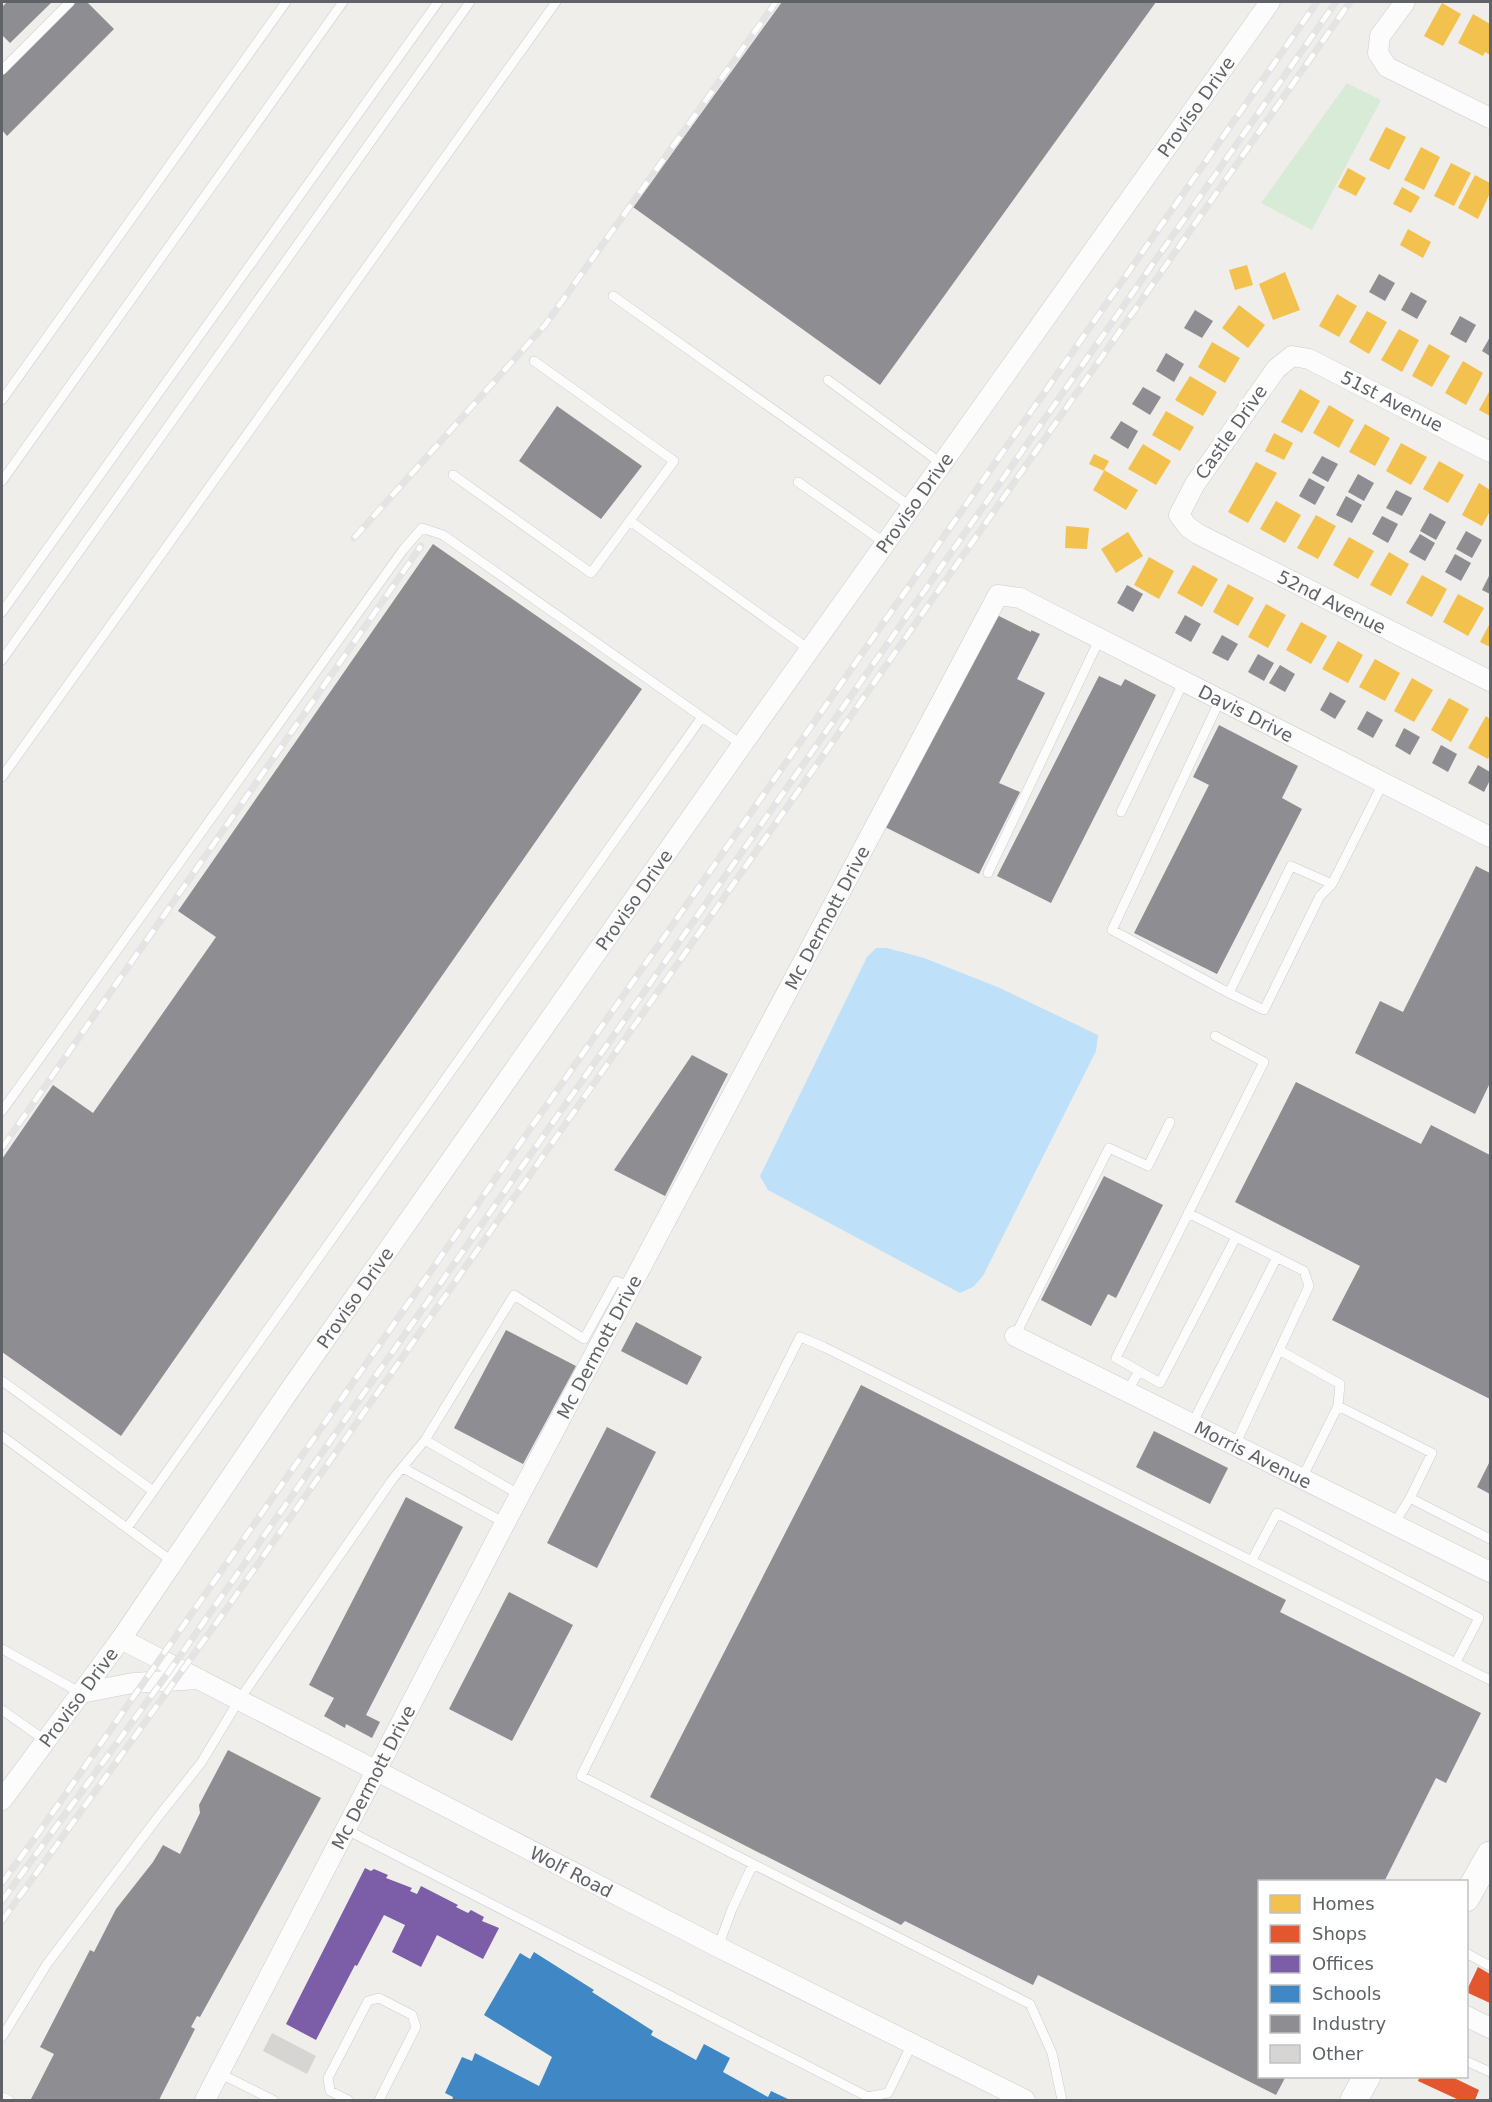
<svg xmlns="http://www.w3.org/2000/svg" width="1492" height="2102" font-family="'DejaVu Sans',sans-serif">
  <style>
    .green { fill: #d8ebd6 }
    .water { fill: #bfe0f9 }
    .homes { fill: #f2c14e }
    .shops { fill: #e4572e }
    .offices { fill: #7b5ea7 }
    .schools { fill: #3f88c5 }
    .industry { fill: #8d8d92 }
    .building { fill: #d6d5d3 }
    .lines { fill: none; stroke-linecap: round; stroke-linejoin: round }
    .lane-casing { stroke: #cbcccc; stroke-width: 10 }
    .street-casing { stroke: #cbcccc; stroke-width: 21 }
    .secondary-casing { stroke: #cacacb; stroke-width: 28 }
    .lane { stroke: #fdfcfc; stroke-width: 9 }
    .street { stroke: #fdfcfc; stroke-width: 20 }
    .secondary { stroke: #fdfcfc; stroke-width: 27 }
    .rail-casing { stroke: #e4e4e4; stroke-width: 7 }
    .rail { stroke: #fff; stroke-width: 4.5; stroke-dasharray: 14; stroke-linecap: butt }
    .labels { text-anchor: middle; dominant-baseline: central; stroke-width: 6; stroke-linejoin: round; paint-order: stroke }
    .street-label { font-size: 18px; fill: #5f6368; stroke: #fff }
  </style>
  <rect width="100%" height="100%" fill="#efeeea"/>
  <path class="green" d="M1347 83 1381 100 1312 230 1261 203Z"/>
  <path class="water" d="M876 948H887L924 958 1000 988 1098 1035 1096 1051 983 1276 973 1287 960 1293 768 1190 760 1176 867 957Z"/>
  <path class="homes" d="M1442 3 1461 14 1443 46 1424 36Z
    M1473 14 1490 24V55L1485 52 1483 56 1458 43Z
    M1386 127 1406 137 1389 170 1369 160Z
    M1421 147 1440 157 1424 190 1404 180Z
    M1451 163 1471 173 1454 206 1434 196Z
    M1348 168 1366 178 1356 196 1338 187Z
    M1475 175 1490 183V193L1478 219 1458 208Z
    M1402 187 1420 197 1411 213 1393 204Z
    M1408 229 1431 242 1423 258 1400 245Z
    M1247 265 1253 285 1235 290 1229 270Z
    M1285 272 1300 310 1273 320 1259 284Z
    M1337 294 1357 306 1339 337 1319 326Z
    M1239 305 1265 325 1248 348 1222 328Z
    M1367 311 1387 322 1369 354 1349 342Z
    M1399 329 1419 340 1402 372 1381 360Z
    M1212 342 1240 358 1225 383 1198 367Z
    M1429 344 1450 356 1432 387 1412 376Z
    M1463 361 1483 373 1466 405 1445 393Z
    M1190 376 1217 392 1203 416 1175 400Z
    M1300 389 1320 401 1302 433 1281 422Z
    M1490 390V416L1479 410Z
    M1329 405 1354 420 1339 448 1313 433Z
    M1166 411 1194 427 1180 451 1152 435Z
    M1365 424 1390 438 1375 466 1349 452Z
    M1274 433 1293 443 1284 460 1265 451Z
    M1401 443 1427 457 1411 485 1386 471Z
    M1143 444 1171 461 1156 485 1128 469Z
    M1094 454 1109 461 1104 470 1138 490 1126 510 1093 490 1104 471 1089 464Z
    M1439 461 1464 475 1448 503 1423 489Z
    M1256 462 1277 473 1248 523 1228 512Z
    M1479 483 1490 490V511L1482 526 1462 515Z
    M1276 501 1301 515 1285 543 1260 529Z
    M1316 515 1336 526 1318 559 1297 548Z
    M1066 526 1089 528 1087 549 1065 548Z
    M1128 532 1143 556 1116 573 1101 549Z
    M1349 537 1374 551 1358 579 1333 565Z
    M1389 552 1409 564 1391 596 1370 585Z
    M1149 557 1174 571 1159 599 1134 585Z
    M1193 565 1218 579 1202 607 1177 593Z
    M1422 575 1447 589 1432 617 1406 603Z
    M1228 584 1254 598 1238 626 1213 612Z
    M1458 594 1484 608 1468 636 1443 622Z
    M1266 604 1286 615 1268 648 1248 637Z
    M1301 622 1327 636 1311 664 1286 650Z
    M1490 623V647L1480 642Z
    M1338 641 1363 655 1348 683 1322 669Z
    M1375 659 1400 673 1385 701 1359 687Z
    M1412 678 1433 690 1414 722 1394 711Z
    M1449 698 1469 709 1451 742 1431 730Z
    M1486 716 1490 719V755L1488 759 1468 748Z"/>
  <path class="shops" d="M1478 1967 1490 1974V2003L1466 1992Z
    M1420 2076H1450L1479 2090 1475 2100H1459L1418 2081Z"/>
  <path class="offices" d="M365 1868 371 1871 374 1869 388 1875 386 1878 412 1888 410 1891 417 1894 421 1886 458 1905 456 1907 468 1913 471 1910 484 1917 482 1921 499 1928 483 1959 437 1935 421 1967 392 1952 405 1925 384 1915 357 1966 355 1965 316 2040 286 2024Z"/>
  <path class="schools" d="M534 1952 594 1990 592 1992 653 2031 651 2035 696 2060 704 2044 730 2058 723 2072 768 2097 771 2091 790 2100H452L453 2097 445 2093 462 2057 472 2061 475 2053 539 2086 552 2057 484 2015 520 1953 530 1959Z"/>
  <path class="industry" d="M7 2H52L10 43 2 35V7Z
    M70 2H87L114 29 7 136 2 130V71Z
    M782 2H1156L880 385 633 207Z
    M1379 274 1395 283 1385 301 1369 292Z
    M1411 292 1427 301 1417 319 1401 310Z
    M1195 310 1213 321 1202 338 1184 328Z
    M1460 316 1476 325 1466 343 1450 334Z
    M1490 337V356L1482 351Z
    M1166 353 1184 364 1174 382 1156 371Z
    M1143 387 1161 397 1150 415 1132 404Z
    M557 406 642 466 601 519 519 461Z
    M1121 421 1138 431 1128 449 1110 438Z
    M1322 456 1338 464 1328 482 1312 473Z
    M1358 474 1374 483 1364 501 1348 492Z
    M1309 478 1325 487 1315 505 1299 496Z
    M1396 490 1412 498 1402 516 1386 508Z
    M1346 496 1362 505 1352 523 1336 515Z
    M1430 513 1446 522 1436 540 1420 531Z
    M1382 516 1398 524 1388 543 1372 534Z
    M1466 531 1482 540 1472 558 1456 549Z
    M1420 534 1435 543 1425 561 1409 552Z
    M433 544 642 689 121 1436 2 1352V1159L53 1085 93 1113 216 937 178 911Z
    M1455 554 1471 563 1461 581 1445 572Z
    M1490 574V594L1482 590Z
    M1127 585 1143 594 1133 612 1117 603Z
    M993 613 1031 632V630L1040 634 1017 679 1045 693 999 783 1020 792 979 874 885 827Z
    M1185 615 1201 624 1191 642 1175 633Z
    M1222 635 1238 644 1228 661 1212 653Z
    M1258 654 1274 663 1264 681 1248 672Z
    M1280 665 1295 674 1285 692 1269 683Z
    M1099 676 1121 686 1125 679 1156 695 1051 903 997 876Z
    M1330 692 1346 701 1335 719 1320 710Z
    M1367 711 1383 720 1373 738 1357 729Z
    M1219 725 1298 766 1282 798 1302 809 1217 974 1134 933 1209 785 1193 777Z
    M1404 728 1420 737 1410 755 1395 746Z
    M1441 745 1457 754 1448 772 1432 763Z
    M1478 765 1490 772V780L1484 792 1468 783Z
    M1476 866 1490 873V1083L1475 1114 1355 1053 1380 1001 1403 1012Z
    M692 1055 728 1074 665 1196 614 1170Z
    M1296 1082 1421 1144 1431 1125 1490 1155V1399L1332 1320 1360 1266 1235 1202Z
    M1104 1176 1163 1205 1116 1298 1108 1294 1091 1326 1041 1300Z
    M636 1322 702 1357 687 1385 621 1351Z
    M506 1330 576 1366 523 1464 454 1428Z
    M861 1385 1286 1600 1280 1612 1481 1713 1446 1783 1436 1778 1384 1882H1260V2076H1286L1276 2095 1038 1975 1033 1985 905 1921 901 1925 650 1797Z
    M607 1427 656 1452 597 1568 547 1543Z
    M1154 1431 1228 1468 1210 1504 1136 1467Z
    M1490 1461V1494L1477 1487Z
    M406 1497 463 1527 366 1715 380 1722 372 1738 346 1724 345 1728 324 1716 334 1698 309 1685Z
    M509 1592 573 1625 512 1741 449 1709Z
    M228 1750 321 1798 200 2017 197 2016 191 2027 195 2029 159 2100 31 2099 54 2054 40 2047 90 1950 94 1952 116 1909 153 1862 163 1845 180 1854 200 1813 199 1805Z"/>
  <path class="building" d="M272 2033 316 2056 307 2074 263 2051Z"/>
  <g class="lines">
    <defs>
      <path id="lane" d="M2 70 70 2
        M613 296 911 507
        M828 380 942 464
        M2 400 286 2
        M453 475 591 573 674 461 534 361
        M2 481 343 2
        M798 482 885 543
        M630 521 810 650
        M2 612 438 2
        M2 660 470 2
        M1220 700 1112 930 1229 993
        M2 777 556 2
        M1121 812 1184 681
        M988 873 1100 638
        M1332 884 1291 866 1229 993 1264 1010 1320 896 1332 884 1383 783
        M2 1111 403 550 422 528 443 535 742 745
        M1188 1213 1236 1237
        M1015 1336 1109 1148 1148 1166 1170 1122
        M1279 1350 1340 1384 1338 1406
        M1139 1371 1160 1383 1236 1237 1304 1271 1309 1286 1235 1445
        M2 1381 153 1491
        M1127 1392 1139 1371 1116 1358 1264 1062 1215 1036
        M1192 1424 1277 1257
        M2 1436 173 1562
        M425 1440 520 1495
        M403 1468 505 1523
        M1302 1478 1338 1406 1432 1453 1410 1498
        M1394 1524 1410 1498 1490 1539
        M127 1528 702 717
        M1252 1560 1277 1513 1479 1618 1456 1662
        M2 1649 81 1693
        M2 1710 46 1741
        M347 1830 868 2097 888 2093 912 2044
        M753 1864 581 1776 800 1337 824 1347 1490 1680
        M718 1947 732 1909 753 1864 1030 2004 1052 2053 1062 2100
        M1466 1953 1490 1966
        M2 2037 47 1964 158 1817 201 1763 239 1700 392 1480 425 1440 514 1295 584 1339 616 1281 631 1287
        M1466 2061 1490 2072
        M219 2073 273 2100
        M2 2097 9 2100
        M348 2100 330 2091 328 2078 368 2001 379 1998 412 2015 416 2027 379 2100"/>
      <g id="street">
        <path d="M1405 2 1380 36 1378 53 1387 67 1490 118"/>
        <path id="s1" d="M1490 452 1309 359 1292 356 1276 369 1195 484 1179 515 1188 527 1198 534 1490 681"/>
        <path id="s2" d="M1015 1336 1490 1572"/>
        <path id="s3" d="M121 1639 718 1947 1025 2100"/>
        <path d="M81 1693 133 1683 199 1679"/>
        <path id="s4" d="M2 1800 121 1639 289 1391 742 745 1270 2"/>
        <path d="M1466 2016 1490 2028"/>
        <path id="s5" d="M205 2100 505 1523 998 595 1020 598 1490 837"/>
      </g>
      <path id="secondary" d="M1466 1898 1490 1855
        M1354 2100 1367 2076"/>
    </defs>
    <use href="#lane" class="lane-casing"/>
    <use href="#street" class="street-casing"/>
    <use href="#secondary" class="secondary-casing"/>
    <use href="#lane" class="lane"/>
    <use href="#street" class="street"/>
    <use href="#secondary" class="secondary"/>
    <defs>
      <path id="rail" d="M354 538 545 325 776 2
        M2 1148 421 546
        M2 1883 37 1835 1317 2
        M2 1901 173 1666 1336 2
        M2 1921 225 1611 1350 2"/>
    </defs>
    <use href="#rail" class="rail-casing"/>
    <use href="#rail" class="rail"/>
  </g>
  <g class="labels">
    <g class="street-label">
      <text stroke="none"><textPath href="#s4" startOffset="2072">Proviso Drive</textPath></text>
      <text transform="translate(1392 401) rotate(27)">51st Avenue</text>
      <text transform="translate(1231 432) rotate(-55)">Castle Drive</text>
      <text stroke="none"><textPath href="#s4" startOffset="1586">Proviso Drive</textPath></text>
      <text stroke="none"><textPath href="#s1" startOffset="594">52nd Avenue</textPath></text>
      <text stroke="none"><textPath href="#s5" startOffset="1977">Davis Drive</textPath></text>
      <text stroke="none"><textPath href="#s4" startOffset="1100">Proviso Drive</textPath></text>
      <text stroke="none"><textPath href="#s5" startOffset="1336">Mc Dermott Drive</textPath></text>
      <text stroke="none"><textPath href="#s4" startOffset="614">Proviso Drive</textPath></text>
      <text stroke="none"><textPath href="#s5" startOffset="850">Mc Dermott Drive</textPath></text>
      <text stroke="none"><textPath href="#s2" startOffset="266">Morris Avenue</textPath></text>
      <text stroke="none"><textPath href="#s4" startOffset="128">Proviso Drive</textPath></text>
      <text stroke="none"><textPath href="#s5" startOffset="364">Mc Dermott Drive</textPath></text>
      <text stroke="none"><textPath href="#s3" startOffset="507">Wolf Road</textPath></text>
    </g>
  </g>
  <rect width="1492" height="2102" fill="none" stroke="#5f6368" stroke-width="6"/>
  <rect x="1258" y="1880" width="210" height="198" fill="#ffffff" stroke="#bfc1c3" stroke-width="1.5"/>
  <rect x="1270" y="1895" width="30" height="18" fill="#f2c14e" stroke="#bfc1c3" stroke-width="1.5"/>
  <text x="1312" y="1910" font-size="18" fill="#5f6368">Homes</text>
  <rect x="1270" y="1925" width="30" height="18" fill="#e4572e" stroke="#bfc1c3" stroke-width="1.5"/>
  <text x="1312" y="1940" font-size="18" fill="#5f6368">Shops</text>
  <rect x="1270" y="1955" width="30" height="18" fill="#7b5ea7" stroke="#bfc1c3" stroke-width="1.5"/>
  <text x="1312" y="1970" font-size="18" fill="#5f6368">Offices</text>
  <rect x="1270" y="1985" width="30" height="18" fill="#3f88c5" stroke="#bfc1c3" stroke-width="1.5"/>
  <text x="1312" y="2000" font-size="18" fill="#5f6368">Schools</text>
  <rect x="1270" y="2015" width="30" height="18" fill="#8d8d92" stroke="#bfc1c3" stroke-width="1.5"/>
  <text x="1312" y="2030" font-size="18" fill="#5f6368">Industry</text>
  <rect x="1270" y="2045" width="30" height="18" fill="#d6d5d3" stroke="#bfc1c3" stroke-width="1.5"/>
  <text x="1312" y="2060" font-size="18" fill="#5f6368">Other</text>
</svg>
